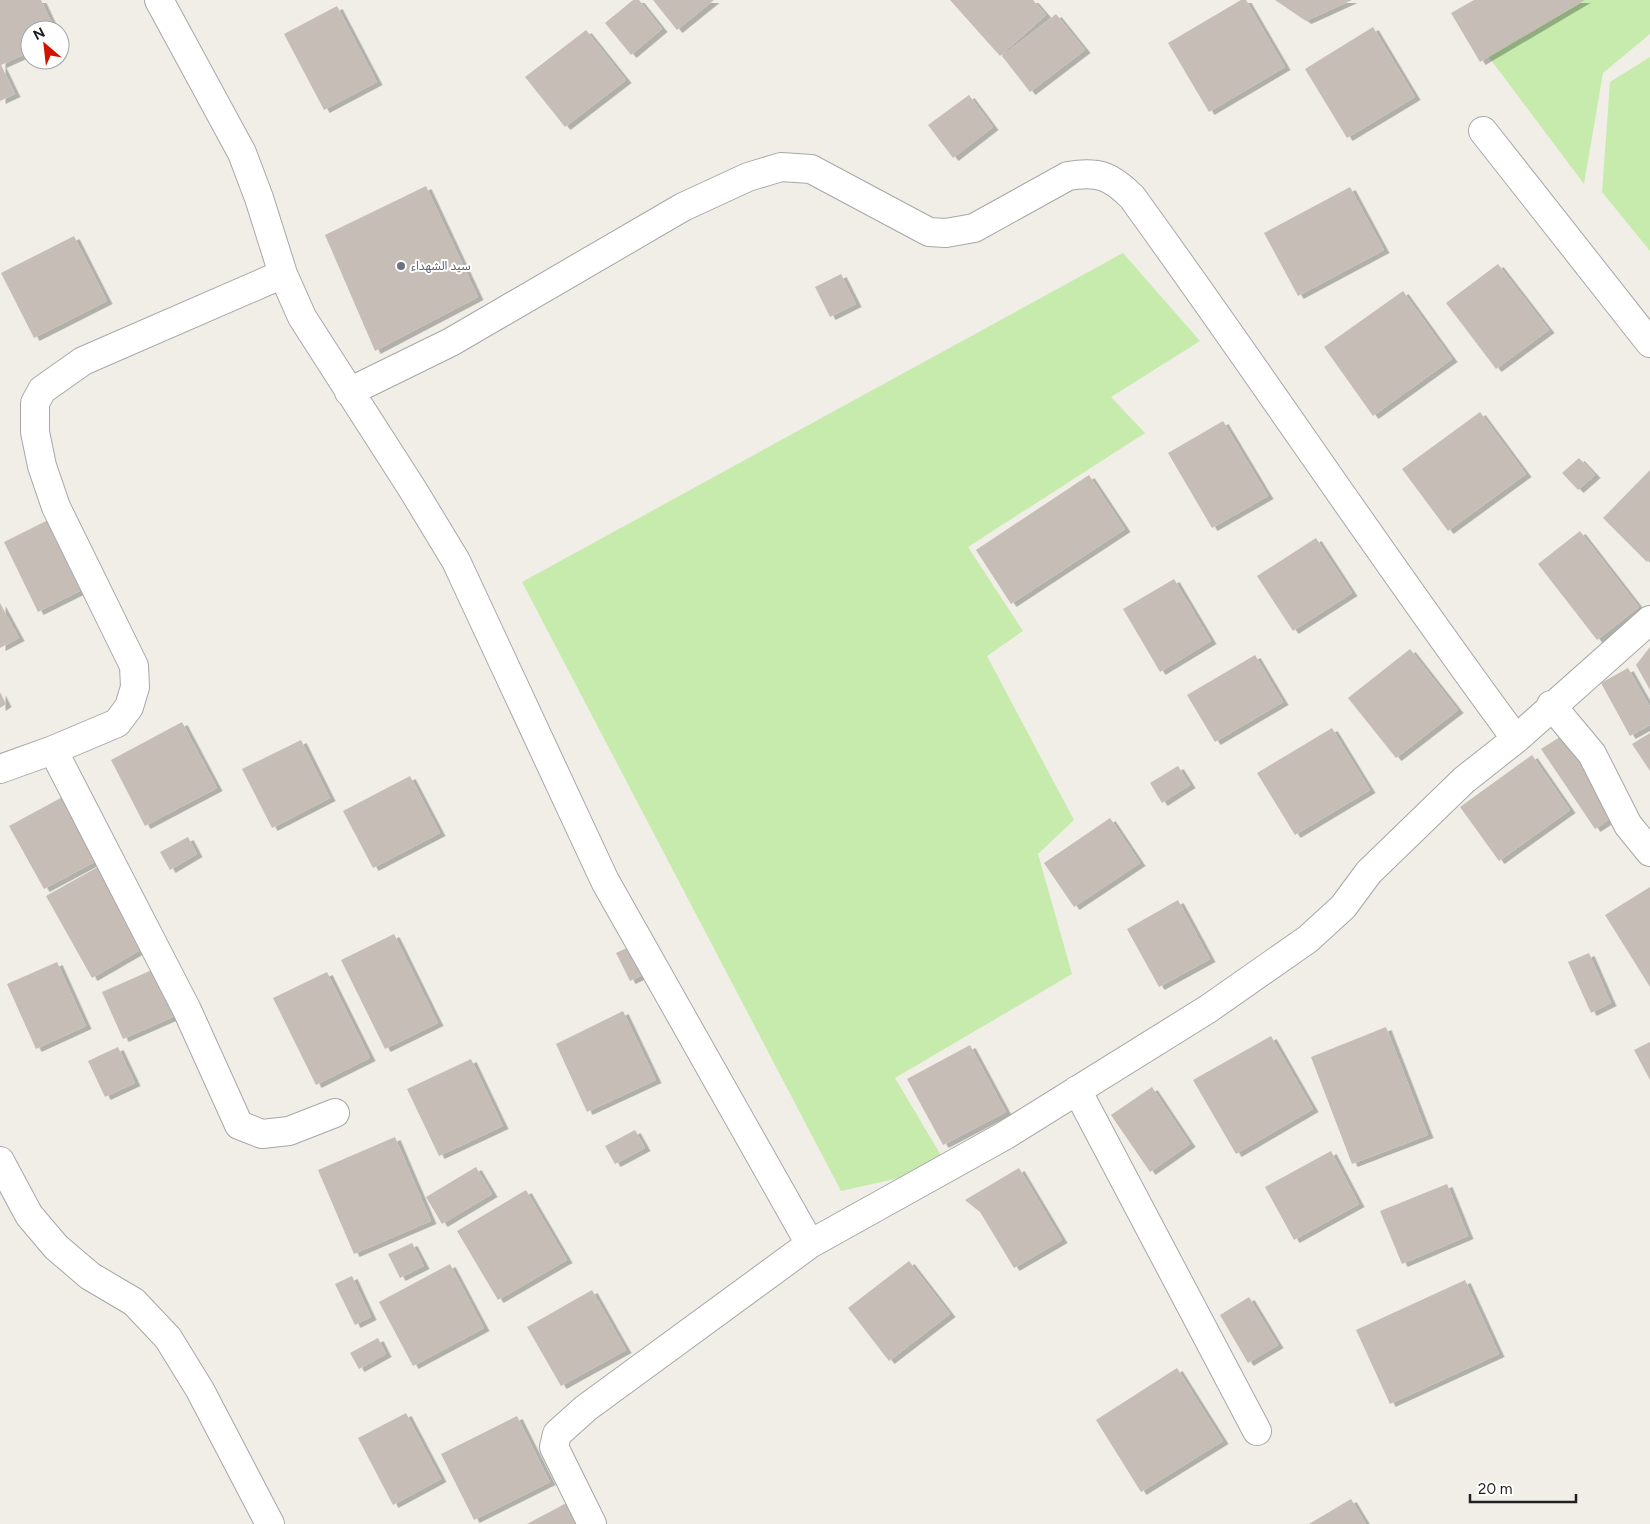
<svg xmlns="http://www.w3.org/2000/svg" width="1650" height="1524" font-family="Figtree,'Noto Sans Arabic',sans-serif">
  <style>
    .grass { fill: #c6ebad }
    .building { fill: #c6beb6; filter: url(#shadow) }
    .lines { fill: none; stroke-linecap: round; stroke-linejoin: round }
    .street-casing { stroke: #a7a7a7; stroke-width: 30 }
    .street { stroke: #fff; stroke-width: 28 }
    .worship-dot { fill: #6b7280; stroke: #fff; stroke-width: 2 }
    .labels { text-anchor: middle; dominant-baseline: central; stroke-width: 4; stroke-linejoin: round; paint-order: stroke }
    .worship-label { font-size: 12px; fill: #5b616d; stroke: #fff; text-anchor: start }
  </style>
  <defs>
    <filter id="shadow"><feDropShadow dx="5.5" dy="3" stdDeviation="0" flood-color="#0004"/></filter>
  </defs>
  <rect width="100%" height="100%" fill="#f1eee7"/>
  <path class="grass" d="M1585 0H1650V34L1603 73 1584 184 1488 56Z
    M1650 57V251L1602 192 1610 82Z
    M1123 253 1200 341 1111 397 1145 433 968 547 1023 631 987 656 1074 820 1038 854 1072 974 895 1078 948 1167 841 1191 522 582Z"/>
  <path class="building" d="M0 0H41L55 30H30V52L1 65 15 94 0 101Z
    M633 0H639L662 29 631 55 605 23Z
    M653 0H714L677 30Z
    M950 0H1033L1046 15 1000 56Z
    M1241 0H1246L1285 67 1209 112 1168 43Z
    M1275 0H1352L1306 21Z
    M1474 0H1585L1480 62 1451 13Z
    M337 6 377 82 324 110 284 34Z
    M1056 14 1085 50 1030 92 1002 56Z
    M1373 27 1415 97 1347 138 1305 69Z
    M586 30 626 80 565 127 525 77Z
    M969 95 993 127 953 158 928 125Z
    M426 186 478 297 375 351 325 235Z
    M1350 187 1384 250 1298 296 1264 233Z
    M74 236 107 301 34 338 1 273Z
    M1498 264 1549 330 1496 369 1446 303Z
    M841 274 856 304 830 317 815 287Z
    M1403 291 1452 359 1373 416 1324 347Z
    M1480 412 1526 474 1448 531 1402 469Z
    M1223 421 1268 496 1212 528 1168 453Z
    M1579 458 1595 475 1578 490 1562 473Z
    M1650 470V558L1647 562 1603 518Z
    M1089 475 1125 529 1011 604 976 550Z
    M66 511 100 581 38 612 4 542Z
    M1580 531 1639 607 1597 640 1538 564Z
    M1316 538 1352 593 1293 631 1257 576Z
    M1174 579 1211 641 1160 672 1123 609Z
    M0 603 19 638 0 648Z
    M1650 647V690L1636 665Z
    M1410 649 1458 710 1396 758 1348 698Z
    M1255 655 1283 702 1215 742 1187 695Z
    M1628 668 1650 707V725L1630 736 1601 683Z
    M0 692 6 704 0 708Z
    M182 722 217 788 145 826 111 760Z
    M1332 728 1370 790 1295 835 1257 773Z
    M1650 733V771L1632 744Z
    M1563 735 1616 815 1595 829 1541 749Z
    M301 740 330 798 272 828 242 769Z
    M1532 755 1570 810 1499 861 1460 807Z
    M1178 766 1190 785 1162 803 1150 783Z
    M410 776 440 833 373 868 343 811Z
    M68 794 102 858 44 889 9 826Z
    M1110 818 1140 863 1074 907 1044 863Z
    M188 837 197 854 170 870 160 852Z
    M103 864 149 945 92 978 46 896Z
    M1650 887V987L1605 915Z
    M1178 900 1210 959 1159 987 1127 929Z
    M394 934 438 1023 385 1049 341 960Z
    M635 944 649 972 630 981 616 953Z
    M1589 953 1611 1003 1591 1013 1568 962Z
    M57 962 86 1026 36 1049 7 984Z
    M161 966 182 1013 123 1039 102 992Z
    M327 972 370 1058 316 1085 273 998Z
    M623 1011 656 1080 587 1112 556 1044Z
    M1386 1027 1428 1135 1352 1164 1311 1057Z
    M1271 1036 1313 1109 1236 1154 1193 1080Z
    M1650 1042V1080L1634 1050Z
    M970 1045 1006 1112 943 1145 907 1079Z
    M118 1047 135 1083 105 1097 88 1061Z
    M471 1059 503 1126 439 1156 407 1089Z
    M1152 1087 1190 1144 1150 1172 1111 1115Z
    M635 1130 645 1148 615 1164 605 1146Z
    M395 1137 431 1221 354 1254 318 1170Z
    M1331 1151 1359 1204 1294 1240 1265 1187Z
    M476 1167 492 1194 442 1224 426 1197Z
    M1019 1168 1062 1240 1014 1268 980 1212 965 1200Z
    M1447 1184 1468 1236 1402 1264 1380 1211Z
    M526 1190 567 1260 498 1300 457 1231Z
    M412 1243 424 1266 400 1278 388 1254Z
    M909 1261 950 1314 889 1361 848 1308Z
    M450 1264 484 1328 413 1366 379 1302Z
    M352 1276 371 1317 355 1325 335 1284Z
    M1465 1280 1499 1354 1390 1404 1356 1330Z
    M592 1290 626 1350 561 1386 527 1327Z
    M1249 1297 1278 1345 1248 1363 1220 1315Z
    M378 1338 386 1354 359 1369 350 1353Z
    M1177 1368 1223 1441 1141 1492 1096 1420Z
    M406 1413 441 1479 393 1505 358 1438Z
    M517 1416 550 1482 474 1520 441 1454Z
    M1351 1499 1366 1524H1309Z
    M572 1500 585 1524H527Z"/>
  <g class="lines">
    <defs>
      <path id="street" d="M159 0 242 153 259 198 283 274
        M1483 131 1650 343
        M349 392 451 342 683 207 748 177 781 167 811 169 929 232 946 233 974 228 1068 176C1099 171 1111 176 1132 197 1262 376 1384 561 1516 739
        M1551 705 1592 754 1628 825 1650 852
        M53 750 187 1010 239 1125 262 1134 289 1131 335 1113
        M0 769 53 750 117 723 129 707 135 687 134 666 56 507 42 466 35 432V403L42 390 83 361 283 274 302 317 413 490 456 561 605 881 810 1244 1004 1136 1208 1009 1308 939 1343 907 1369 872 1464 780 1516 739 1650 620
        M1077 1090 1257 1431
        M0 1161 29 1215 56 1247 90 1276 134 1302 168 1338 200 1390 270 1524
        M592 1524 554 1447 557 1434 586 1408 810 1244"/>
    </defs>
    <use href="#street" class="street-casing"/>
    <use href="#street" class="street"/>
  </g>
  <circle class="worship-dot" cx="401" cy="266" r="5"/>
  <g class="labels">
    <g class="worship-label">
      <text x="411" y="266">سيد الشهداء</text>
    </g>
  </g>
  <g transform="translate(45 45) rotate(332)"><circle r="24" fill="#ffffff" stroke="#a6a6a6"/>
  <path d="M0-4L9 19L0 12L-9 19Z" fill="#d11300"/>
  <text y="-8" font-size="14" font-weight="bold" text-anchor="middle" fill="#202020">N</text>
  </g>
  <path d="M1470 1494v8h106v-8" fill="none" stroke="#202020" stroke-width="2.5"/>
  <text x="1478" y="1494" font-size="15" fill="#202020" stroke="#ffffff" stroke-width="4" paint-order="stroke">20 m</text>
</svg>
